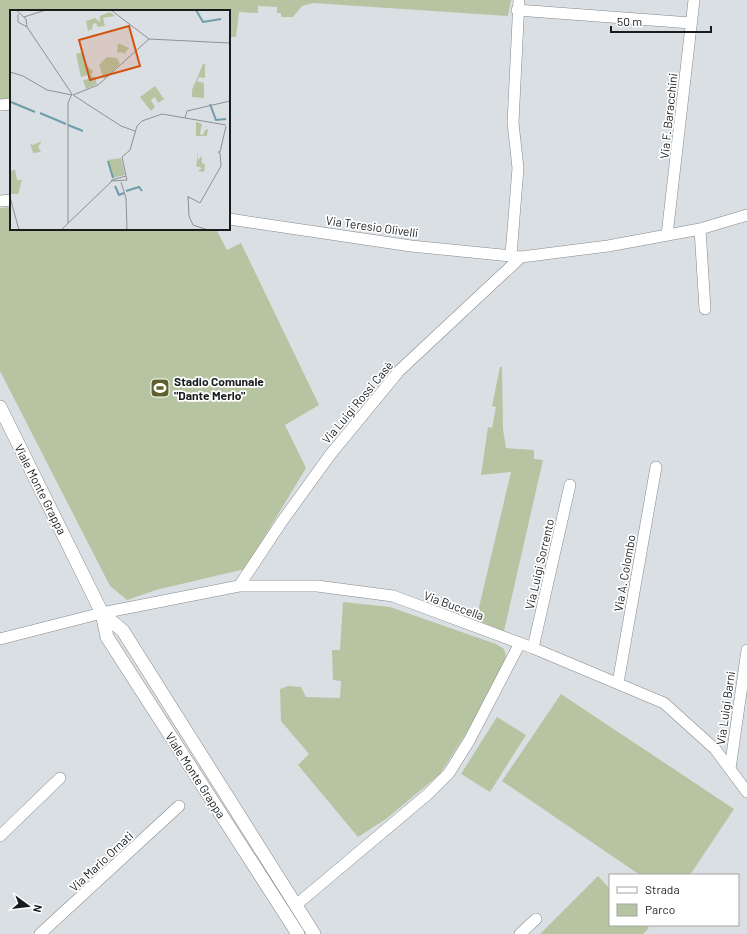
<svg xmlns="http://www.w3.org/2000/svg" width="747" height="934" font-family="Barlow,sans-serif">
  <style>
    .green { fill: #b7c4a1 }
    .lines { fill: none; stroke-linecap: round; stroke-linejoin: round }
    .minor-casing { stroke: #84898d; stroke-width: 12 }
    .tertiary-casing { stroke: #84898d; stroke-width: 14 }
    .minor { stroke: #fff; stroke-width: 11 }
    .tertiary { stroke: #fff; stroke-width: 13 }
    .labels { text-anchor: middle; dominant-baseline: central; stroke-width: 3.5; stroke-linejoin: round; paint-order: stroke }
    .street-label { font-size: 12px; fill: #191b1d; stroke: #fff }
    .poi-label { font-size: 12px; font-weight: bold; fill: #191b1d; stroke: #fff; text-anchor: start }
    .inset-river { fill: none; stroke: #6c9da9; stroke-width: 2 }
    .inset-road { fill: none; stroke: #8d9194; stroke-width: 1 }
    .view { fill: #d3530e; fill-opacity: 0.15; stroke: #d3530e; stroke-width: 2 }
    .inset-edge { fill: none; stroke: #191b1d; stroke-width: 2 }
  </style>
  <rect width="100%" height="100%" fill="#dadfe4"/>
  <path class="green" d="M0 0H511L508 16 313 3 302 6 293 17H281V13H277V7L258 6V13L239 12 236 37H229V11H11V99H0Z
    M11 207V229H216L227 250 241 243 319 405 285 425 306 468 245 569 156 590 127 600 110 586 0 371V208Z
    M500 367H502L503 429 506 448 534 450V459L543 460 504 631 476 620 511 472 481 475 488 427 492 428 496 407 492 406Z
    M343 602 390 607 496 644 504 649 506 656 503 666 474 721 440 774 386 819 358 837 298 765 309 754 281 721 280 689 288 686 301 687 306 697 340 698 341 681 333 680 332 650H340Z
    M561 694 734 809 690 875H640L502 781Z
    M497 717 526 735 490 792 461 774Z
    M598 876 610 889V925H646L649 928 643 934H540Z"/>
  <g class="lines">
    <defs>
      <path id="minor" d="M517 10 691 23
        M0 105 11 104
        M0 201 11 200
        M229 219 411 246 521 257 608 246 700 229 747 215
        M700 229 705 309
        M667 235 694 0
        M511 255 518 168 513 123 519 0
        M239 586 283 520 330 455 399 371 521 257
        M0 639 102 613 239 586H317L393 596 533 648 664 703 715 749 747 792
        M533 648 570 485
        M618 683 656 467
        M730 769 747 650
        M0 836 60 778
        M296 905 428 794 449 773 469 741 520 643
        M40 934 179 806
        M520 934 536 919"/>
      <path id="tertiary" d="M0 407 102 613 107 637 298 934
        M102 613 123 631 314 934"/>
    </defs>
    <use href="#minor" class="minor-casing"/>
    <use href="#tertiary" class="tertiary-casing"/>
    <use href="#minor" class="minor"/>
    <use href="#tertiary" class="tertiary"/>
  </g>
  <defs>
    <symbol id="stadium-square" viewBox="-11 -11 22 22"><rect x="-9" y="-9" width="18" height="18" rx="4" fill="#5d602d" stroke="#fff"/><path d="M0-5a6.5 5 0 1 0 0 10a6.5 5 0 1 0 0-10ZM-3.5-1.8h7v3.6h-7Z" fill="#fff"/></symbol>
  </defs>
  <g fill-rule="evenodd">
    <use href="#stadium-square" x="149" y="377" width="22" height="22"/>
  </g>
  <g class="labels">
    <g class="street-label">
      <text transform="translate(668 116) rotate(-84)">Via F. Baracchini</text>
      <text transform="translate(372 226) rotate(8)">Via Teresio Olivelli</text>
      <text transform="translate(357 402) rotate(-50)">Via Luigi Rossi Casè</text>
      <text transform="translate(41 489) rotate(63)">Viale Monte Grappa</text>
      <text transform="translate(539 564) rotate(-77)">Via Luigi Sorrento</text>
      <text transform="translate(624 573) rotate(-80)">Via A. Colombo</text>
      <text transform="translate(454 605) rotate(20)">Via Buccella</text>
      <text transform="translate(725 708) rotate(-82)">Via Luigi Barni</text>
      <text transform="translate(196 775) rotate(57)">Viale Monte Grappa</text>
      <text transform="translate(101 861) rotate(-43)">Via Mario Ornati</text>
    </g>
    <g class="poi-label">
      <text x="174" y="381">Stadio Comunale<tspan x="174" dy="14">"Dante Merlo"</tspan></text>
    </g>
  </g>
  <g transform="translate(10 10)">
    <rect width="220" height="220" fill="#dadfe4"/>
    <path d="M100 2 105 6 93 8 95 16 88 17 86 13 83 14 82 19 78 21 76 11 85 8 90 12V6ZM108 33 119 38 114 44 112 42 107 43ZM73 42 76 55 83 61 81 66 85 67 87 74 76 79 73 70 78 69V65L71 67 66 44ZM97 47 107 48 110 54 94 69 89 55ZM193 54H195V68L189 67 187 71 194 73V88L182 87V80ZM145 76 154 89 148 93 145 87 141 90 145 97 141 101 130 87ZM186 112 192 114 190 124 193 125 195 120 198 119 197 126H186ZM32 131 28 137 31 142 23 143 20 133 23 135ZM188 143V150L192 146V153L195 154 194 162 188 161 192 158 186 156ZM111 148 115 165 103 168 98 150ZM0 158 2 161 5 159 7 170H12L8 184H1L0 181Z" fill="#b7c4a1"/>
    <path class="inset-river" d="M186 0 193 12 211 9M1 92 25 102M200 94 206 110 216 109M30 103 56 114M58 115 73 121M98 151 103 168M105 176 109 185 114 183M116 181 129 177 132 181"/>
    <path class="inset-road" d="M6 0 16 9 17 17 62 84M101 0 139 29M8 4V12L17 17M14 7 36 0M139 29 220 33M0 62 13 66 37 80 62 85M63 85 88 75 139 29M63 85 111 116 125 121M175 108 177 101 220 91M210 143 208 142H210L216 116M116 166 112 147 120 140 127 116 132 111 152 104 216 115M111 172 116 188 117 220M178 186 179 206 183 215 198 220M0 187 9 220M178 189 179 187 190 193 211 156 210 143M58 213V93L62 84M51 220 101 172V171L102 170 116 166 117 170 101 171"/>
    <path class="view" d="M119 16 130 56 80 70 69 30Z"/>
    <rect width="220" height="220" class="inset-edge"/>
  </g>
  <rect x="609" y="874" width="130" height="52" fill="#ffffff" stroke="#a3a4a5"/>
  <rect x="617" y="887" width="20" height="6" fill="#ffffff" stroke="#a3a4a5"/>
  <text x="645" y="894" font-size="12" fill="#191b1d">Strada</text>
  <rect x="617" y="904" width="20" height="12" fill="#b7c4a1" stroke="#a3a4a5"/>
  <text x="645" y="914" font-size="12" fill="#191b1d">Parco</text>
  <g transform="translate(28 906) rotate(105)" stroke="#ffffff" stroke-width="3" paint-order="stroke">
  <path d="M0-3L7 15L0 10L-7 15Z" fill="#191b1d"/>
  <text y="-6" font-size="11" font-weight="bold" text-anchor="middle" fill="#191b1d">N</text>
  </g>
  <path d="M611 26v6h100v-6" fill="none" stroke="#191b1d" stroke-width="2"/>
  <text x="617" y="26" font-size="12" fill="#191b1d" stroke="#ffffff" stroke-width="3" paint-order="stroke">50 m</text>
</svg>
